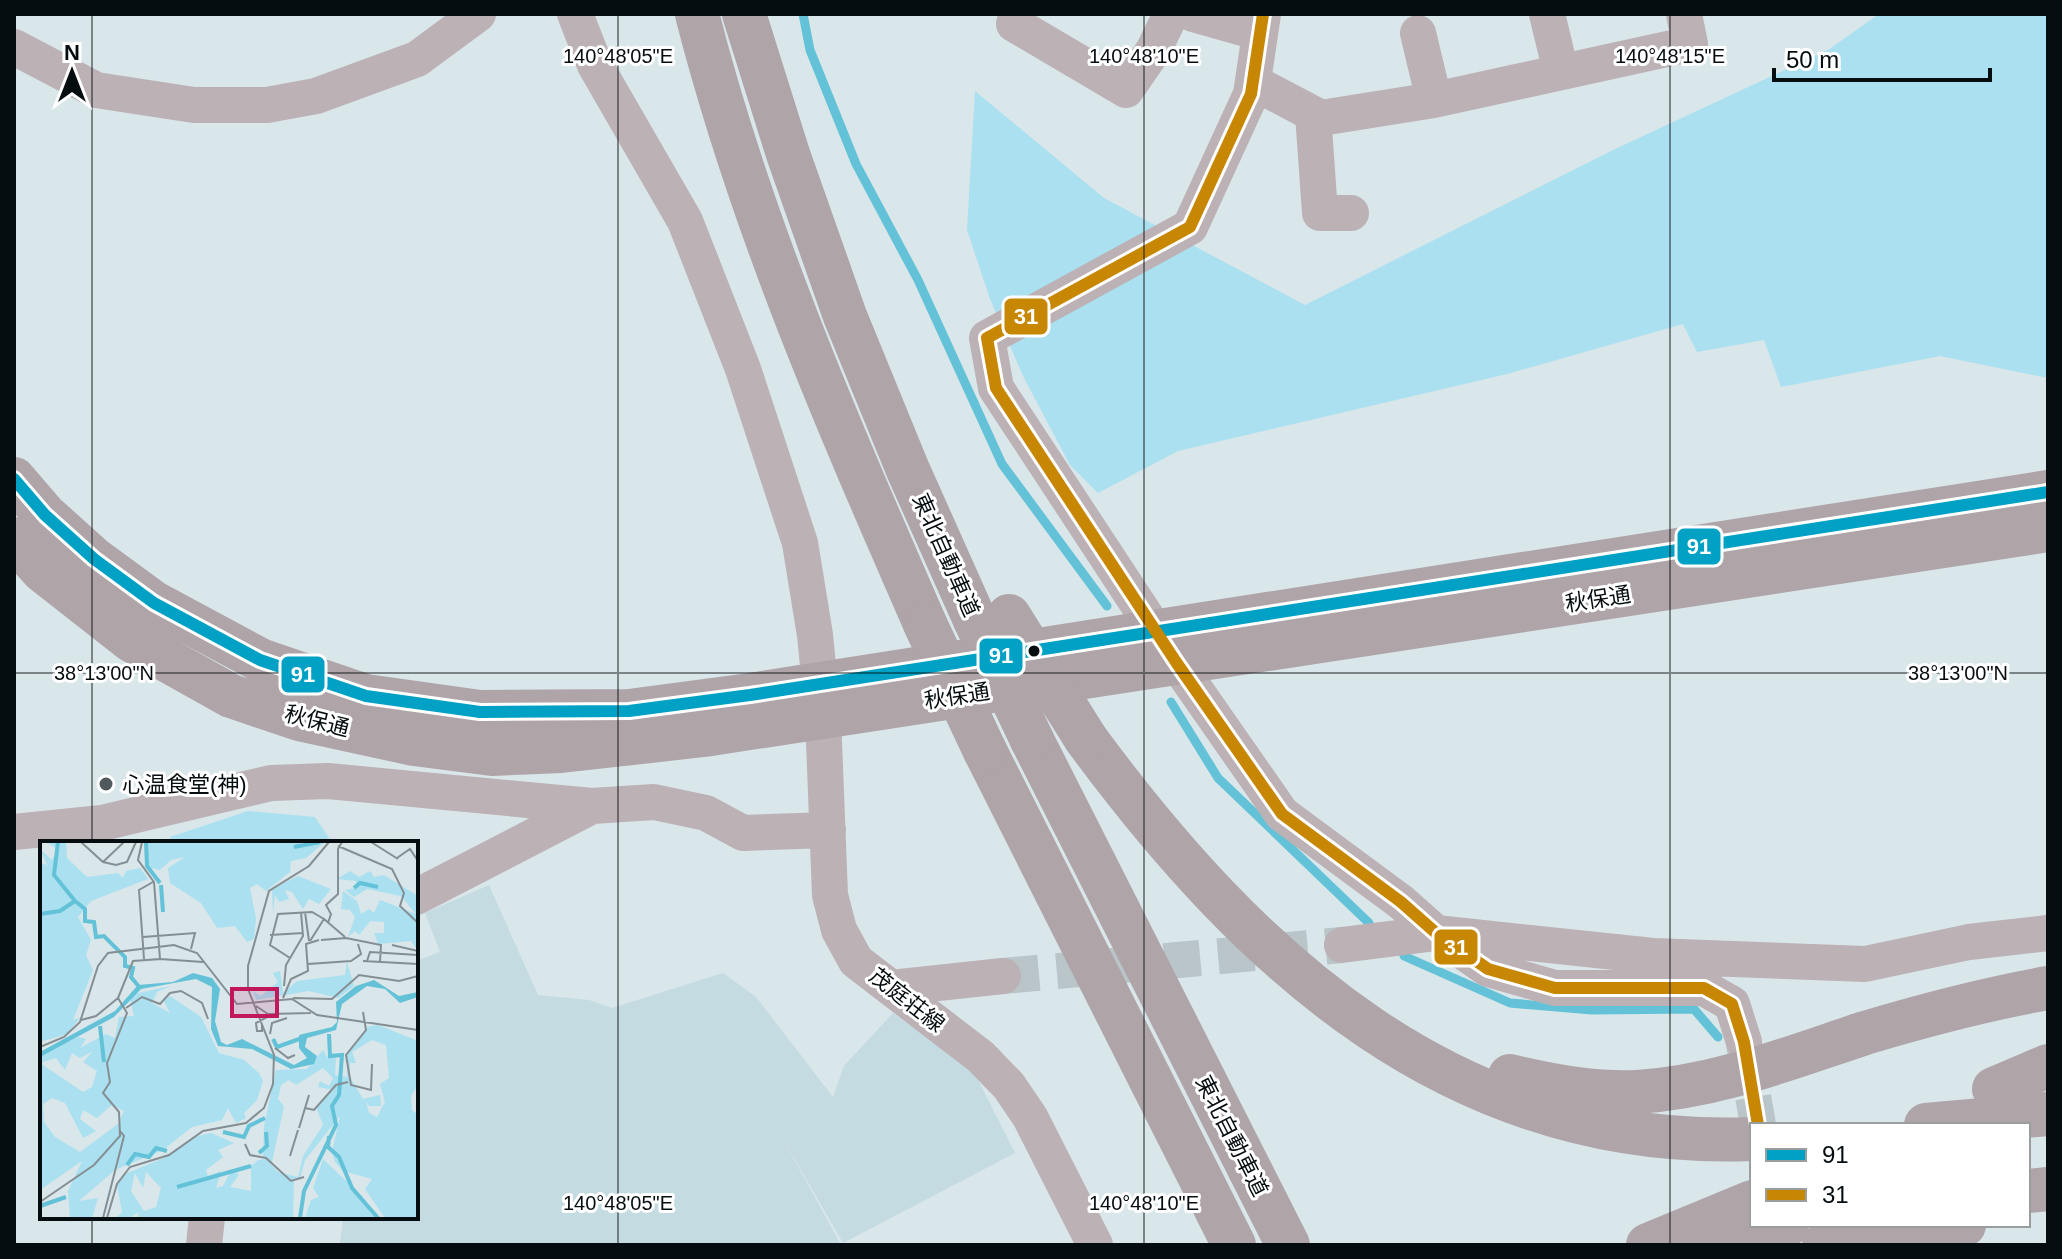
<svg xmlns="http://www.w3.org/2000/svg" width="2062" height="1259" font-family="Helvetica,'Noto Sans JP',sans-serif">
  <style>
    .built { fill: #c4dbe2 }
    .green { fill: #aae0f0 }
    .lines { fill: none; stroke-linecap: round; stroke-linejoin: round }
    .stream { stroke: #63c2d7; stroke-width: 9 }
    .minor-tunnel { stroke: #b9c5c9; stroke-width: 36; stroke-dasharray: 36 18; stroke-linecap: butt }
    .minor { stroke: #bcb1b4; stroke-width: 36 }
    .highway { stroke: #afa4a8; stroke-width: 44 }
    .highway-bridge { stroke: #afa4a8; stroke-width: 44 }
    .bus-1-casing { stroke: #fff; stroke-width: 18 }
    .bus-2-casing { stroke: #fff; stroke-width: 18 }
    .bus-1 { stroke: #00a1c4; stroke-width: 12 }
    .bus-2 { stroke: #c78703; stroke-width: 12 }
    .ticks { fill: none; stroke: #060d10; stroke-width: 2; stroke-opacity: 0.45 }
    .bus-dot { fill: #060d10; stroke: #fff; stroke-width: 3 }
    .poi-dot { fill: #50595c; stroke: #fff; stroke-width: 3 }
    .labels { text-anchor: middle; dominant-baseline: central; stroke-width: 6; stroke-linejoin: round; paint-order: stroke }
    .street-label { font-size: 22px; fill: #060d10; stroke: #fff }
    .poi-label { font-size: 22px; fill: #060d10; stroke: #fff; text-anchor: start }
    .inset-river { fill: none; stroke: #63c2d7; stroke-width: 4 }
    .inset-road { fill: none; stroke: #858f93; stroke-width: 2 }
    .view { fill: #c2185b; fill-opacity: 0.15; stroke: #c2185b; stroke-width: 4 }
    .inset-edge { fill: none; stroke: #060d10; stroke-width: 4 }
    .ticks-label { font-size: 20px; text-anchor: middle; fill: #060d10; stroke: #fff; stroke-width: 6; stroke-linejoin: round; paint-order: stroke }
    .line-badge { stroke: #fff; stroke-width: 3 }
    .badge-label { font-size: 22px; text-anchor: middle; font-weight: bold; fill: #fff }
  </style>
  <rect width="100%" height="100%" fill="#d9e6ea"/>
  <path class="built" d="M489 885 538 995 589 1000 612 1008 723 973 756 997 833 1097 844 1066 893 1013 974 1072 1015 1153 843 1243 782 1137 841 1245H340L343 1217H416V961L440 952 425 913Z"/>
  <path class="green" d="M1879 14H2048V378L1940 356 1781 387 1764 340 1697 352 1683 324 1507 374 1178 451 1098 493 1070 465 1023 376 990 299 967 230 975 91 1104 198 1305 305 1613 150 1828 50Z
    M248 811 315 817 331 841 173 843 170 837Z"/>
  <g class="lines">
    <path class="stream" d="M803 14 810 50 856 164 918 280 1002 464 1107 606
      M1171 702 1218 778 1369 923
      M1404 956 1510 1003 1592 1010 1694 1009 1718 1037"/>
    <path class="minor-tunnel" d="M1003 976 1342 945
      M1744 1044 1758 1125"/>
    <path class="minor" d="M575 14 595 65 685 221 743 369 800 543 815 635 823 716 830 895 839 930 856 961 981 1057 1009 1086 1030 1117 1095 1245
      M1017 14 1014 24 1126 90 1153 51 1171 14
      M1193 14 1260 33
      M1263 14 1251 94 1190 227 987 338 996 388 1176 662 1282 814 1401 902 1436 933 1488 969 1555 988H1704L1732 1004 1744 1042
      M1547 14 1561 72
      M1418 33 1434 100
      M14 47 96 90 194 105H267L316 96 417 59 478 14
      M1253 82 1321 118 1434 100 1690 44 1684 14
      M1313 114 1320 213H1351
      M14 832 102 823 271 783 328 781 592 806 654 802 706 813 743 833 828 830
      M416 897 592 806
      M1342 945 1436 933 1653 956 1865 964 1969 942 2048 933
      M891 988 1003 976
      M204 1245 207 1217"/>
    <path class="highway" d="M697 14C751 226 839 427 926 626
      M744 14 788 154 845 316 908 470 975 620
      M14 479 45 515 94 559 154 603 260 660 366 696 480 712 629 711 750 695 2048 492
      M14 539 43 571 131 640 231 696 299 719 414 744 492 754 561 751 704 735 2048 530
      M1086 739C1251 963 1455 1151 1752 1139
      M1032 740 1288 1245
      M985 751 1234 1245
      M1510 1076C1551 1086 1594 1094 1637 1092 1717 1087 1789 1058 1865 1033 1925 1015 1986 999 2048 988
      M1994 1089 2048 1066
      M1926 1125 2048 1114
      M2028 1191 2048 1189
      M1708 1240 1787 1225
      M1648 1245 1752 1202
      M1824 1245 1964 1225"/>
    <path class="highway-bridge" d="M1009 616 1086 739
      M975 620 1032 740
      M926 626 985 751"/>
    <defs>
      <path id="bus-1" d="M14 479 45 515 94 559 154 603 260 660 366 696 480 712 629 711 750 695 2048 492"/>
      <path id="bus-2" d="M1263 14 1251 94 1190 227 987 338 996 388 1176 662 1282 814 1401 902 1436 933 1488 969 1555 988H1704L1732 1004 1744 1042 1758 1125"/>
    </defs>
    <use href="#bus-1" class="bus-1-casing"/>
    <use href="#bus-2" class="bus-2-casing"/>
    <use href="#bus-1" class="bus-1"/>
    <use href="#bus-2" class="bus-2"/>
  </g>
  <path class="ticks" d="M92 14V843M618 14V1245M1144 14V1245M1670 14V1245M14 673H2048M92 1217V1245"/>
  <circle class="bus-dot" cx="1034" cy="651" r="7"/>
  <circle class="poi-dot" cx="106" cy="784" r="8"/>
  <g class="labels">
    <g class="street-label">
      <text transform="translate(946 555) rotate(66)">東北自動車道</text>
      <text transform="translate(1598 599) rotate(-9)">秋保通</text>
      <text transform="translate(957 696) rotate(-9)">秋保通</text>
      <text transform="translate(317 721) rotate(14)">秋保通</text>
      <text transform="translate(907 1000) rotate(38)">茂庭荘線</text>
      <text transform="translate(1232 1136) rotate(63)">東北自動車道</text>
    </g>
    <g class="poi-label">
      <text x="122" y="784">心温食堂(神)</text>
    </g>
  </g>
  <g transform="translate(40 841)">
    <rect width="378" height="378" fill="#d9e6ea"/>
    <path d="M6 1H26L27 17 47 36 78 32 83 37 86 30 100 27 108 38 51 60 38 76 51 99 46 114 53 129 33 179 40 177 27 193 0 201V22L7 24 0 8 12 19 18 8ZM106 1H285L266 17 251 20 250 31 226 50 217 43 210 47 216 77 214 98 207 101 195 85 177 87 161 62 130 42 128 27 145 16 131 19 120 29 107 26ZM310 30 319 36 330 30 334 36 344 34 378 55V110L371 100 338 103 334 92H344V81L330 80 319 94 315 90 308 96 315 76 310 69 301 68 303 50 317 60 321 73 329 68 334 72 340 59 376 73 361 55 327 48 314 56 305 49 316 47V40L297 38ZM258 35 291 48 279 63 269 58 263 68 252 51 245 49 249 58 239 61 235 54 233 73 232 48ZM307 121 314 145 298 157 269 150 216 159 213 150 221 155 238 141 233 132 240 130 243 152 257 140 305 134ZM131 145 117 151 112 162 130 172 124 160 130 155 161 176 179 212 204 219 219 232 223 240 217 259 204 272 206 277 196 282 188 267 182 279 152 286 123 309 75 329 39 360 58 357 52 377H30L28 350 42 320 0 349V222L43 251 52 246 57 230 43 221 53 210 40 217 32 212 25 229 16 217 0 222V214L38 196 46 198 40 207 66 193 75 197 79 176 94 175 89 154ZM12 257 25 262 43 297 56 290 40 278 43 269 57 277 72 264 84 270 78 283 40 311 15 296 4 281 3 263ZM338 184 378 200V244L371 255 372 269 378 274V377H345L325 348 332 338 303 330 295 321 292 311 300 275 265 319 260 337 254 340 253 377H97L99 371 89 377 77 376 82 371 77 344 85 333 124 317 153 296 171 292 194 302 178 309 183 316 166 329 168 335 181 330 176 347 183 345 192 328 199 334 190 346 211 350V325L218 319 226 318 238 331 258 336 263 315 283 284 276 266 293 249 278 246 280 240 289 245 293 237 283 227 256 244 249 239 241 244 238 258 244 265 232 321 223 315 224 285 236 229 267 228 283 209 287 216 296 215 295 234 307 236V213L327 186ZM332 199 346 204 349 237 340 243 345 261 337 276 329 272 326 260 329 265H341L340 254 323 258 310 236V222H316L312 211ZM95 332 103 347 106 331 121 347 116 366 104 370 91 350ZM283 318 323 356 335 377H265L271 359 279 356 273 347Z" fill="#aae0f0" fill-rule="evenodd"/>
    <path d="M153 132 172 137 180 148 175 180 181 201 187 204 202 198 254 224 267 217 259 207V194L292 186 297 181 296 161 316 145 334 139 359 155 378 151V156L360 162 345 148 327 145 302 163 296 189 267 197 265 206 277 215 274 223 251 228 212 208 178 205 171 188 172 146 156 138 101 148 74 176 0 216V211L75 170 98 144 133 141Z" fill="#63c2d7"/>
    <path class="inset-river" d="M106 1 107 25 120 42M254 6 280 1M121 44 123 71M314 47 320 42 338 46M35 60 45 68V80L54 81 56 96 64 95 85 116V125L93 127 91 136 100 147M0 73 20 70 35 60 14 34 18 1M60 185 64 221M233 198 237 206 262 197M183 291 204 296 209 285 225 277M289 295 288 306 299 316 312 347 338 377M219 312 227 305 226 291M87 324 95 313 109 316 116 307 127 310M137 346 211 325M0 365 26 356M260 377 264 350 296 284 292 265 299 254 302 214 290 215 289 193"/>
    <path class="inset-road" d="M41 1 63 21 76 24 87 21 96 1M331 1 358 18M298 5 352 28 364 52 360 65 378 82M357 17 370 8 378 20M63 21 84 1M265 71 269 100M288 82 291 73 286 64 298 53V8L302 1M230 94 263 92M103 96 155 92 151 108M281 99 306 97 341 104 340 121M270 100 284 78 305 96M352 104 378 110M250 117 230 104 238 73 272 71 284 78M104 118 99 49 113 41M120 118 163 121M323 120 378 123M327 120 330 111 378 114M268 123 311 120 321 113 318 103M244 145 246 124 263 95 261 71M243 157 251 138 268 130 266 103 279 99M253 157 292 158 319 134 359 140 378 135M216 165 228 173 271 172M86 167 102 156 120 163 130 152 141 150 162 162 168 178M323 171 326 189 306 214 311 244 331 249 332 223M41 179 56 175 78 157M222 183V190H217L216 182 227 176M230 193 232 182 247 177M0 206 24 196 40 181 58 125 68 112 134 104 157 112 197 163 252 158 277 174 378 189M235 207 248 217 255 214M265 267 274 269 296 244 308 241M259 287 269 254M205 303 210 314 226 317 251 340 264 336M250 315 258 289M0 361 54 324 80 295 79 271 63 252 70 241 67 222 87 172 78 157 93 120 120 118 114 41 98 19 102 1M63 377 84 295 80 290M67 377 77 343 90 326 129 314 163 290 206 282 224 267 233 243 234 214 208 148V125L229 50 269 25 289 1"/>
    <path class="view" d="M192 148H237V175H192Z"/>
    <rect width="378" height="378" class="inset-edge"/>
  </g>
  <g class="ticks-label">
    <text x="618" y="63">140°48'05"E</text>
    <text x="1144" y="63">140°48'10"E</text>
    <text x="1670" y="63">140°48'15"E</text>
    <text x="104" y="680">38°13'00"N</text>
    <text x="1958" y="680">38°13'00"N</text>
    <text x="618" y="1210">140°48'05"E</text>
    <text x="1144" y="1210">140°48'10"E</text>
  </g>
  <g class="line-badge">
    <rect x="1003" y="297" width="46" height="39" rx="8" fill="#c78703"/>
    <rect x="1676" y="527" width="46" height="39" rx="8" fill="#00a1c4"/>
    <rect x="978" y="637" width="46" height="38" rx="8" fill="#00a1c4"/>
    <rect x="280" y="655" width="46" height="39" rx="8" fill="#00a1c4"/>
    <rect x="1433" y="928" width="46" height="38" rx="8" fill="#c78703"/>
  </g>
  <g class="badge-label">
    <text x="1026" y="324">31</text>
    <text x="1699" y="554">91</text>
    <text x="1001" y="663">91</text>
    <text x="303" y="682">91</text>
    <text x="1456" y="955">31</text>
  </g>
  <rect width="2062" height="1259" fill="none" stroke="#060d10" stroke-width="32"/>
  <rect x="1750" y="1123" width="280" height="104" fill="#ffffff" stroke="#9b9e9f" stroke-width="2"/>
  <rect x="1766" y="1149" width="40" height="12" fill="#00a1c4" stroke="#9b9e9f" stroke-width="2"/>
  <text x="1822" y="1163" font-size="24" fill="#060d10">91</text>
  <rect x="1766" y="1189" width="40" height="12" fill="#c78703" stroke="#9b9e9f" stroke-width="2"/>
  <text x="1822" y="1203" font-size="24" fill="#060d10">31</text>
  <g transform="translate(72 72)" stroke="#ffffff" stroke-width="6" paint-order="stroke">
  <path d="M0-6L14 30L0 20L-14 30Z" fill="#060d10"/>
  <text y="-12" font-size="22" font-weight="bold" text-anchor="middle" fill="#060d10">N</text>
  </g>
  <path d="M1774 68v12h216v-12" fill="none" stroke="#060d10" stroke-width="4"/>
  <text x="1786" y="68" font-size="24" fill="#060d10" stroke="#ffffff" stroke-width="6" paint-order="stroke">50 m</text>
</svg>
